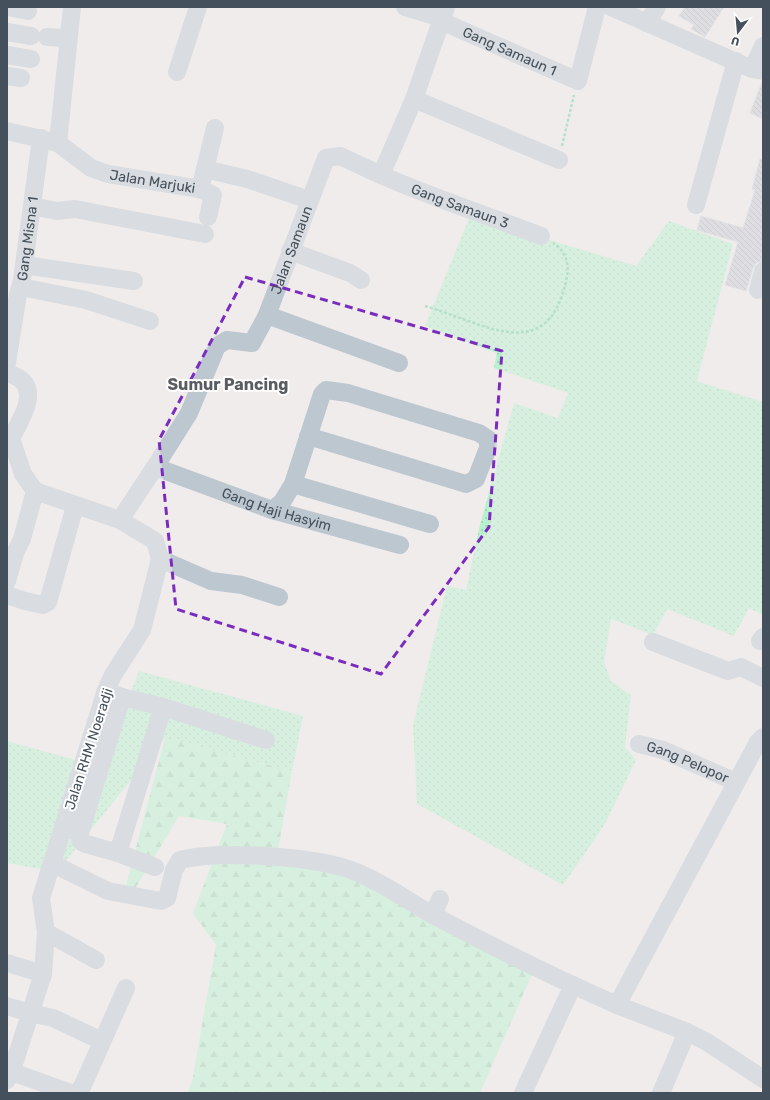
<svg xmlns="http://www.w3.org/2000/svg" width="770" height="1100" font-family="Rubik,sans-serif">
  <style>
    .green { fill: url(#green-dots) }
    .forest { fill: url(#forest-firs) }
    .building { fill: url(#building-back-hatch); stroke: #d0d3d9 }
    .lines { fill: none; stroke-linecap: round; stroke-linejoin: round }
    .path { stroke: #6dd19f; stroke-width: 2.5; stroke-dasharray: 3 2; stroke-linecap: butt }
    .minor { stroke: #bcc7d0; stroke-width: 18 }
    .marked { fill: none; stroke: #7b2cbf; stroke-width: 3; stroke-dasharray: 8 5; stroke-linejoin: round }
    .labels { text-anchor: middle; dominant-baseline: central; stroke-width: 4; stroke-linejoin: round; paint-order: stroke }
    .street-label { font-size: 14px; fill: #44505b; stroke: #fff }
    .quarter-label { font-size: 16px; font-weight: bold; fill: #595d62; stroke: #fff }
  </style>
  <defs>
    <pattern id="green-dots" width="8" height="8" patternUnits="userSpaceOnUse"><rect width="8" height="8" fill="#b7f1cd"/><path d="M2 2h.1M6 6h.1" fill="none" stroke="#9fd0b2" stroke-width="1.8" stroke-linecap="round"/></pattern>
    <pattern id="forest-firs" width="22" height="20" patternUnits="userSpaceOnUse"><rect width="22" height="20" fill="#b7f1cd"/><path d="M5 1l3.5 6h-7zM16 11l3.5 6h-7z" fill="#9fd0b2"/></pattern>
    <pattern id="building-back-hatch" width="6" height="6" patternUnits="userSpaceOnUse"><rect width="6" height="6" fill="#c8cbd3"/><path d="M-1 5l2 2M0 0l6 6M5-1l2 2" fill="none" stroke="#a4a7ae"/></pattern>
  </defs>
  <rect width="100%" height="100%" fill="#f0ecec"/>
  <path class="green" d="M470 216 636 266 669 221 733 244 697 381 763 402V615L749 608 734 636 667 609 653 635 611 619 604 662 611 681 631 695 625 747 636 760 605 824 563 885 417 804 413 725 447 586 466 590 480 525 514 403 558 418 568 393 494 368 497 353 425 326Z
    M139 671 303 716 292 771 165 738 57 872 7 863V741L101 767Z"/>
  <path class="forest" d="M165 738 292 771 277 855 353 864 533 972 480 1093H187L192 1082 216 945 193 913 227 824 179 816 136 887 123 897Z"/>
  <path class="building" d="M685 7H724L705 37 691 29 694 25 679 16Z
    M762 82H763V119L750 113Z
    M760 159 763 160V261L756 263 753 268 746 291 725 285 738 242 697 230 701 216 743 228 755 190 752 189Z"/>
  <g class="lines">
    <path class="path" d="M562 146 574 95
      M425 306C482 322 547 368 566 281 570 266 567 252 553 243"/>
    <g class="minor">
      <path d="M7 7 28 11"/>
      <path d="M405 7 442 18"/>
      <path d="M611 7 752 69 763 71"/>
      <path id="s1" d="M441 21 578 81 597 7"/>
      <path d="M647 23 657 7"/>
      <path d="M7 32 31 36"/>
      <path d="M47 37 68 38"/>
      <path d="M7 55 31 59"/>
      <path d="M752 69 763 46"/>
      <path d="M177 72 198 7"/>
      <path d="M7 76 21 78"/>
      <path d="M414 99 559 160"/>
      <path id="s2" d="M7 131 58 143 91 168 108 174 200 189 205 169 247 179 309 200"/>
      <path d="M58 143 72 7"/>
      <path d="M205 169 215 128"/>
      <path id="s3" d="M381 175C433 198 487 215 541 236"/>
      <path d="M200 189 213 195 208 217"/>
      <path d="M696 205 736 61"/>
      <path d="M32 206 57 211 75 209 205 234"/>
      <path d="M290 251 350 273 361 280"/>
      <path d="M24 265 134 281"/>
      <path d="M21 287 86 300 150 321"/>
      <path d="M758 290 763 271"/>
      <path d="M267 315 399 363"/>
      <path id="s4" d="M7 363 18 294 22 280 41 138"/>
      <path d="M7 373C11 374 15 376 19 378 40 392 19 423 11 438"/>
      <path d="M7 436 11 438 23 474 35 491 120 520 155 541 160 559 142 630 113 675 106 690 41 898 46 932 43 974 12 1070 7 1080"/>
      <path id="s5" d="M155 467 272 510 400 545"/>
      <path d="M293 484 430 524"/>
      <path d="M272 510 282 502 293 484 322 394 326 390 348 393 479 433 488 439V448L476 479 466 484 308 436"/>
      <path id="s6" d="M120 520 155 467 189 413 217 346 227 340 252 343 267 315 326 158 340 156 381 175 414 99 446 7"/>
      <path d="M160 559 211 581 242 585 279 597"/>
      <path d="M7 581 15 553 22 539 35 491"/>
      <path d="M7 595 25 601 43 605 48 602 75 506"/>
      <path d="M760 641 763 637"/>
      <path d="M653 642 728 671 741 667 763 678"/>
      <path d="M110 692 122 697 163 707"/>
      <path d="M122 697 79 836 80 840 83 843 118 853 163 707 266 740"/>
      <path d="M763 737 758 742 617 1005 687 1032 707 1042 763 1079"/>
      <path id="s7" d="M639 744 663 750 736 782"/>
      <path d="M118 853 155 867"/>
      <path d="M53 864 108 891 161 901 167 898 174 870 180 860C219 850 319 856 356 872 382 882 408 901 433 915 493 947 555 978 617 1005"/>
      <path d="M433 915 440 899"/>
      <path d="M46 932 96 960"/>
      <path d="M7 963 43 974"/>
      <path d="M7 1006 30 1013 53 1018 102 1041"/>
      <path d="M12 1072 71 1093"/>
      <path d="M76 1093 82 1087 126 988"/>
      <path d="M523 1093 573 985"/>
      <path d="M661 1093 687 1032"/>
    </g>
  </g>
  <path d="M0 0H770V1100H0ZM245 277 502 351 489 527 381 674 176 609 159 440Z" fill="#f0ecec" fill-opacity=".55" fill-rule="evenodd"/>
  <path class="marked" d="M245 277 502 351 489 527 381 674 176 609 159 440Z"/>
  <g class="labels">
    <g class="street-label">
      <text stroke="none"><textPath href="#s1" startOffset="75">Gang Samaun 1</textPath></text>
      <text stroke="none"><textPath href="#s2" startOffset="157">Jalan Marjuki</textPath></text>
      <text stroke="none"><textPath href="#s3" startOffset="85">Gang Samaun 3</textPath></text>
      <text stroke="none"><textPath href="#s4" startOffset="126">Gang Misna 1</textPath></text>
      <text stroke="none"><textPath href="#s6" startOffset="338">Jalan Samaun</textPath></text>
      <text stroke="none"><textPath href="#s5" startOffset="129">Gang Haji Hasyim</textPath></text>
      <text transform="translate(89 749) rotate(-72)">Jalan RHM Noeradji</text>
      <text stroke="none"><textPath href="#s7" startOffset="52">Gang Pelopor</textPath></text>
    </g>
    <g class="quarter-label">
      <text x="228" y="384">Sumur Pancing</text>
    </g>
  </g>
  <rect width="770" height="1100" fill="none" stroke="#44505b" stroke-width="16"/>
  <g transform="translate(738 32) rotate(196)" stroke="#ffffff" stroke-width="3" paint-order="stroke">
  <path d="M0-3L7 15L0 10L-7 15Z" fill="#44505b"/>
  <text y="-6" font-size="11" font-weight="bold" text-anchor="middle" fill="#44505b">U</text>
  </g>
</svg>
